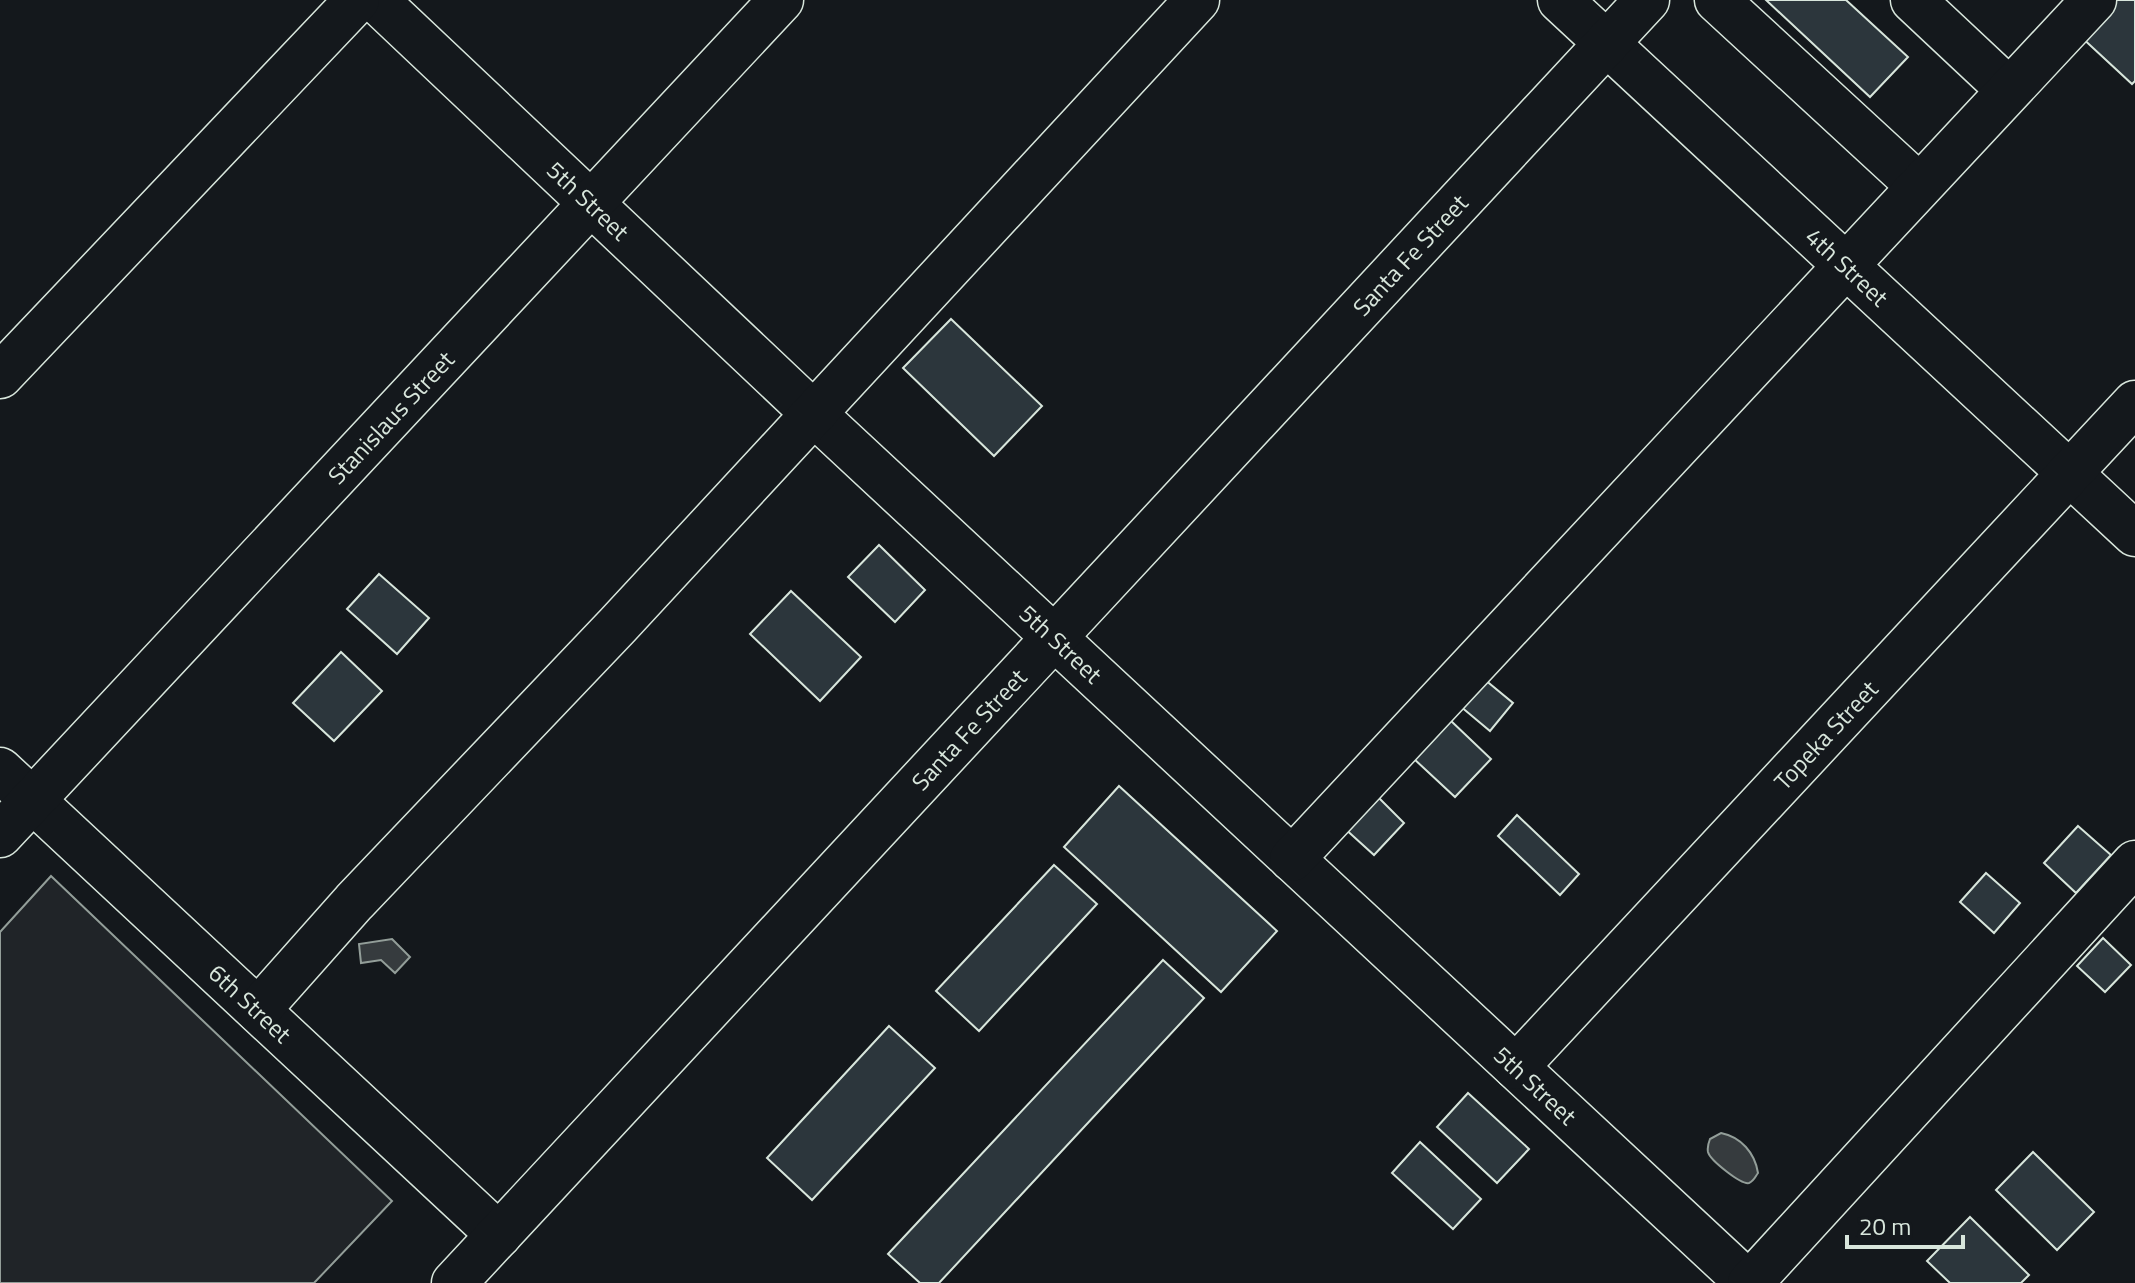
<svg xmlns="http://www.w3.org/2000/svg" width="2135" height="1283" font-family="'Titillium Web',sans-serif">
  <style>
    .green { fill: #202428; stroke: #939e99; stroke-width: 2 }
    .water { fill: #363b3e; stroke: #939e99; stroke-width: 2 }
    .building { fill: #2c363c; stroke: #d8e6dc; stroke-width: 2 }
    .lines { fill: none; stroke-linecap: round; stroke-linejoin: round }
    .minor-casing { stroke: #d8e6dc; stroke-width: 47 }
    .minor { stroke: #14181c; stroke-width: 44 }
    .labels { text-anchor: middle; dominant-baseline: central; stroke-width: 6; stroke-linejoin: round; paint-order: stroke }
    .street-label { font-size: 24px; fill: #d8e6dc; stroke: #14181c }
  </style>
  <rect width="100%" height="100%" fill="#14181c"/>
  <path class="green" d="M51 876 392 1201 314 1283H0V932Z"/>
  <path class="water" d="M392 939 410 957 395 973 381 960 361 963 359 944Z
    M1721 1133C1741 1137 1755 1153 1758 1173 1755 1177 1754 1181 1749 1183 1741 1185 1710 1160 1708 1152 1707 1147 1708 1144 1710 1139Z"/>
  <path class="building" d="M1766 0H1846L1908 57 1870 97Z
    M2111 0H2135V81L2132 84 2079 35Z
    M951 319 1042 406 994 456 903 368Z
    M879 545 925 590 895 622 848 577Z
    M379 574 429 618 397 654 347 609Z
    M791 591 861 657 820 701 750 634Z
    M341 652 382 691 334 741 293 703Z
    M1484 679 1513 703 1490 731 1460 706Z
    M1449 719 1491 759 1455 797 1413 758Z
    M1119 786 1277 931 1221 992 1064 847Z
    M1375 794 1404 823 1374 855 1343 827Z
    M1517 815 1579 874 1560 895 1498 836Z
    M2078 826 2111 855 2076 893 2044 863Z
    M1054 865 1097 904 979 1031 936 991Z
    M1986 873 2020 903 1994 933 1960 902Z
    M2103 938 2131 965 2105 992 2077 966Z
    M1163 960 1204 998 939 1283H920L888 1254Z
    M889 1026 935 1068 812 1200 767 1158Z
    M1468 1093 1529 1149 1497 1183 1437 1127Z
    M1420 1142 1481 1199 1453 1229 1392 1173Z
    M2033 1152 2094 1212 2057 1250 1996 1190Z
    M1970 1217 2029 1275 2021 1283H1950L1927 1261Z"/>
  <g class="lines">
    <defs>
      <g id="minor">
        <path id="s1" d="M376 0 813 413 1748 1283"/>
        <path id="s2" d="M1560 0 2135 534"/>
        <path d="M1717 0 1919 186"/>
        <path d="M1913 0 2009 90"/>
        <path d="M0 376 357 0"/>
        <path id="s3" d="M0 770 499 1235"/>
        <path id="s4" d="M0 835 781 0"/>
        <path d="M1292 859 2094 0"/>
        <path d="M258 1010 354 902 617 626 1197 0"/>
        <path id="s5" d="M1516 1067 2135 403"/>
        <path id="s6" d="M454 1283 1647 0"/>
        <path d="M1750 1283 2135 863"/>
      </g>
    </defs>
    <use href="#minor" class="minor-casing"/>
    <use href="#minor" class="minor"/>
  </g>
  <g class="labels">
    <g class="street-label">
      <text stroke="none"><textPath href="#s1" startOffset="292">5th Street</textPath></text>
      <text stroke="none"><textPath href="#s6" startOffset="1404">Santa Fe Street</textPath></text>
      <text stroke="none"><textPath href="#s2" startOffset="392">4th Street</textPath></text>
      <text stroke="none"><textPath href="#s4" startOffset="572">Stanislaus Street</textPath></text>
      <text stroke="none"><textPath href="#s1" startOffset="940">5th Street</textPath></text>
      <text stroke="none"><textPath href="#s6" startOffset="756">Santa Fe Street</textPath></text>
      <text stroke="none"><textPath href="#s5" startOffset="454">Topeka Street</textPath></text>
      <text stroke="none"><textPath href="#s3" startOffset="342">6th Street</textPath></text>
      <text stroke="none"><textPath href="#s1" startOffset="1588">5th Street</textPath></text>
    </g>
  </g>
  <path d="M1847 1235v12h116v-12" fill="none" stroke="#d8e6dc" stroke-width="4"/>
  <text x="1859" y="1235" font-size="24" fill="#d8e6dc" stroke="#14181c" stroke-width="6" paint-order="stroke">20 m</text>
</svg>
